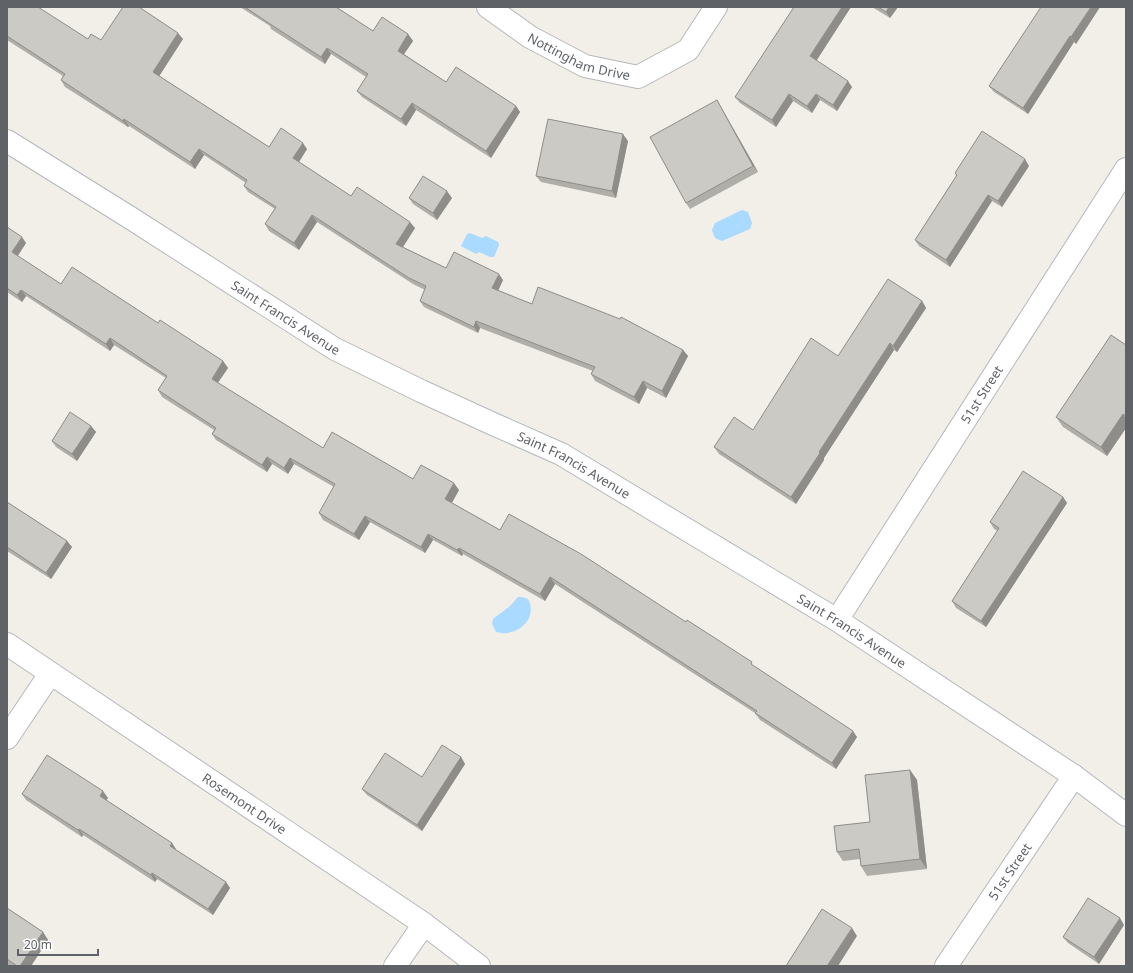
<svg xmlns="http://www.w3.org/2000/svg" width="1133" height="973" font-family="'Noto Sans',sans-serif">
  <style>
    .water { fill: #aadaff }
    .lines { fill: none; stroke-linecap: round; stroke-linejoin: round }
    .minor-casing { stroke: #b5b8bc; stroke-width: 24 }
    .minor { stroke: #fff; stroke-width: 22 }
    .wall { fill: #afaea9 }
    .shaded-wall { fill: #8f8d8a }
    .building { fill: #cccac5; stroke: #8f8d8a }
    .labels { text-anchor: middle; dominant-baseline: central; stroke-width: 3.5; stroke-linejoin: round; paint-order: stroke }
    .street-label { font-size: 13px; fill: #5f6368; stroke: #fff }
  </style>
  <rect width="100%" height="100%" fill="#f1efe8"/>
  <path class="water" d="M742 210 748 212 752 223 750 229 722 241 715 238 712 230 715 223Z
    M470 233 482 238 486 236 498 242 499 245 494 257H490L479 252 476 254 461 246 467 234Z
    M518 597H522L528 599C539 619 516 638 496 632L492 624 493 619C497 615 502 613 506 609 511 606 514 601 518 597Z"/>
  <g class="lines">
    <defs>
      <g id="minor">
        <path id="s1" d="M488 7 530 37 585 66 638 77 688 50 716 7"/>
        <path id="s2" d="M7 141 129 217 335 349 421 391 491 423 561 454 837 620 1074 776 1126 815"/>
        <path id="s3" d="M837 620 1126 169"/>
        <path id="s4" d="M7 644 424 924 479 966"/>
        <path d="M7 738 50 674"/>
        <path d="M395 966 424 924"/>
        <path id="s5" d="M946 966 1074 776"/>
      </g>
    </defs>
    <use href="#minor" class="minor-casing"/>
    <use href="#minor" class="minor"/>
  </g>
  <path class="wall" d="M7 7 88 39 101 40 183 39 159 76 269 147 307 149 299 162 351 196 415 228 403 247 446 268 503 280 498 291 532 304 683 350 688 356 666 398 647 388 639 404 595 381 591 374 593 371 480 328 478 333 424 307 420 301 425 290 413 284 317 222 299 250 269 231 265 224 275 209 248 192 244 186 246 183 204 155 195 169 129 126 128 127 65 87 61 80 63 76 7 40Z
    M240 7H336L373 31 408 34 413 41 404 54 446 82 516 106 520 112 491 158 416 110 406 126 362 97 357 91 366 77 331 54 325 64 271 29 270 26Z
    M851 7 816 60 852 87 837 111 820 100 812 113 793 101 776 127 740 103 735 97Z
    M872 7H898L890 18Z
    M1100 7 1076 44 1074 42 1028 114 994 92 989 86Z
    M717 100 721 107 758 172 690 209 686 203Z
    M628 141 616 198 541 182 536 176Z
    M1029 166 1002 207 992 201 950 267 919 246 915 240 956 176 955 173Z
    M409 198H452L437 220 413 204Z
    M7 227 26 243 18 256 61 284 158 323 223 361 228 368 218 383 323 448 413 479 459 490 452 503 500 530 756 667 857 737 836 769 760 720 755 713 555 584 545 601 463 554 462 556 433 540 425 553 370 522 359 540 323 520 319 513 334 487 294 464 288 474 272 464 267 472 216 440 212 434 214 430 162 397 158 390 166 378 114 345 110 351 26 296 22 302 7 292Z
    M922 301 926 308 897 352 894 350 824 458V460L796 504 719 454 714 447 753 430Z
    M1126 345V428L1107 456 1063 427 1056 417Z
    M91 426 96 432 77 461 56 447 52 441Z
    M1063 497 1067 503 986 627 956 608 952 601 998 531 994 529 990 522Z
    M7 502 67 541 72 547 51 579 7 551Z
    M461 757 465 764 422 831 367 795 362 789 422 777Z
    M910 770 917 780 927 869 867 876 861 866 860 859 843 861 837 852 870 822Z
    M22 794 108 798 106 800 172 843 176 850 226 882 230 888 213 915 157 879 155 882 83 835 82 837 26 800Z
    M7 908 43 932 48 940 31 966H10L7 964Z
    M1124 925 1099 964 1068 943 1063 937Z"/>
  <path class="shaded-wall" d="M842 7H851L815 63 810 56Z
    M889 7H898L890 18 886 12Z
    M1091 7H1100L1076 44 1071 37Z
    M178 33 183 39 158 78 153 72Z
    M408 34 413 41 402 57 398 51Z
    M1070 36 1074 42 1028 114 1023 108Z
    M327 48 331 54 325 64 321 57Z
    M848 81 852 87 837 111 833 105Z
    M789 94 793 101 776 127 772 120Z
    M816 94 820 100 812 113 807 106Z
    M717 100 721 107 758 172 753 166Z
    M412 103 416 110 406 126 401 119Z
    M516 106 520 112 491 158 486 151Z
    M124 119 129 126 128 127 123 121Z
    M623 134 628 141 616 198 612 191Z
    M303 143 307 149 297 165 293 158Z
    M199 149 204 155 195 169 190 162Z
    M1025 159 1029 166 1002 207 998 201Z
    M447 191 452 198 437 220 433 213Z
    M988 195 992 201 950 267 946 260Z
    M312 215 317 222 299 250 294 243Z
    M410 222 415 228 401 250 396 244Z
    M22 237 26 243 16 258 12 252Z
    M499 274 503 280 496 295 492 288Z
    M21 290 26 296 22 302 17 295Z
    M922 301 926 308 897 352 893 346Z
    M476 321 480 328 478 333 474 327Z
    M110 338 114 345 110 351 106 344Z
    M890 343 894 350 824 458V460L796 504 791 497 819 452Z
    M683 350 688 356 666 398 662 391Z
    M223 361 228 368 216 385 212 379Z
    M643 381 647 388 639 404 634 397Z
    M1123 414 1126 419V428L1107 456 1101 447Z
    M91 426 96 432 77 461 72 454Z
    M267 457 272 464 267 472 262 465Z
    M290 458 294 464 288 474 284 468Z
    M454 483 459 490 450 506 445 499Z
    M1063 497 1067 503 986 627 981 621Z
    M365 516 370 522 359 540 354 534Z
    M428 534 433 540 425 553 421 547Z
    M67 541 72 547 51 579 46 573Z
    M459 548 463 554 462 556 457 550Z
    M550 577 555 584 545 601 540 594Z
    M853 731 857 737 836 769 832 763Z
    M461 757 465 764 422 831 417 825Z
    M910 770 917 780 927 869 920 859Z
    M103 791 108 798 104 803 100 796Z
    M79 829 83 835 82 837 78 830Z
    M172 843 176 849 174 852 170 846Z
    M152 873 157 879 155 882 151 875Z
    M226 882 230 888 213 915 208 909Z
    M1120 918 1124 925 1099 964 1094 957Z
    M852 928 857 936 838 966H827Z
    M43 932 48 940 31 966H20Z"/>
  <path class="building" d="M7 7H38L88 39 91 34 101 40 123 7H139L178 33 153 72 269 147 281 128 303 143 293 158 351 196 357 187 410 222 396 244 446 268 454 252 499 274 492 288 532 304 538 287 620 319 621 317 683 350 662 391 643 381 634 397 591 374 595 367 476 321 474 327 420 301 426 286 409 278 312 215 294 243 265 224 276 207 244 186 247 180 199 149 190 162 124 119 123 121 61 80 65 74 7 36Z
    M245 7H336L373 31 382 17 408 34 398 51 446 82 456 67 516 106 486 151 412 103 401 119 357 91 368 74 327 48 321 57 267 22Z
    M794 7H842L810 56 848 81 833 105 816 94 807 106 789 94 772 120 735 97Z
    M878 7H889L886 12Z
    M1041 7H1091L1071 37 1070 36 1023 108 989 86Z
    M717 100 753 166 686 203 650 137Z
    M548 119 623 134 612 191 536 176Z
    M982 131 1025 159 998 201 988 195 946 260 915 240 957 175 955 173Z
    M423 176 447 191 433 213 409 198Z
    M7 227 22 237 12 252 61 284 72 267 158 323 160 320 223 361 212 379 323 448 332 432 413 479 421 465 454 483 445 499 500 530 509 514 581 554 686 622 687 620 752 662 751 664 853 731 832 763 755 713 757 711 550 577 540 594 459 548 457 550 428 534 421 547 365 516 354 534 319 513 335 484 290 458 284 468 267 457 262 465 212 434 216 428 158 390 167 376 110 338 106 344 21 290 17 295 7 288Z
    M888 279 922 301 893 346 890 343 819 452 820 453 791 497 714 447 734 417 753 430 811 338 838 356Z
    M1111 335 1126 345V416L1123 414 1101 447 1056 417Z
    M70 412 91 426 72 454 52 441Z
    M1023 471 1063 497 981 621 952 601 999 528 990 522Z
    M7 502 67 541 46 573 7 547Z
    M442 745 461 757 417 825 362 789 385 753 422 777Z
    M47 755 103 791 100 796 172 843 170 846 226 882 208 909 152 873 151 875 79 829 78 830 22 794Z
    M910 770 920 859 861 866 859 849 837 852 834 826 870 822 865 775Z
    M1088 898 1120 918 1094 957 1063 937Z
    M7 908 43 932 20 966H17L7 959Z
    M822 909 852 928 827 966H786Z"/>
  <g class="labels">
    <g class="street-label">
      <text stroke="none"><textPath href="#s1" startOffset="105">Nottingham Drive</textPath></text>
      <text stroke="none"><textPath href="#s2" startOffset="330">Saint Francis Avenue</textPath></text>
      <text stroke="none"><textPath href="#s3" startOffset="268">51st Street</textPath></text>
      <text stroke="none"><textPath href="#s2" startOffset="654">Saint Francis Avenue</textPath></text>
      <text stroke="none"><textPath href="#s2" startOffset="978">Saint Francis Avenue</textPath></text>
      <text stroke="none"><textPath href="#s4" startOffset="286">Rosemont Drive</textPath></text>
      <text stroke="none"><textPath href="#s5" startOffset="114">51st Street</textPath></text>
    </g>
  </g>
  <rect width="1133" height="973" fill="none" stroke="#5f6368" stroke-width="16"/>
  <path d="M18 949v6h80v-6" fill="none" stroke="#5f6368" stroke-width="2"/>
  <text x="24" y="949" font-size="12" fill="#5f6368" stroke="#ffffff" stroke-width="3" paint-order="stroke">20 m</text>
</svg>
